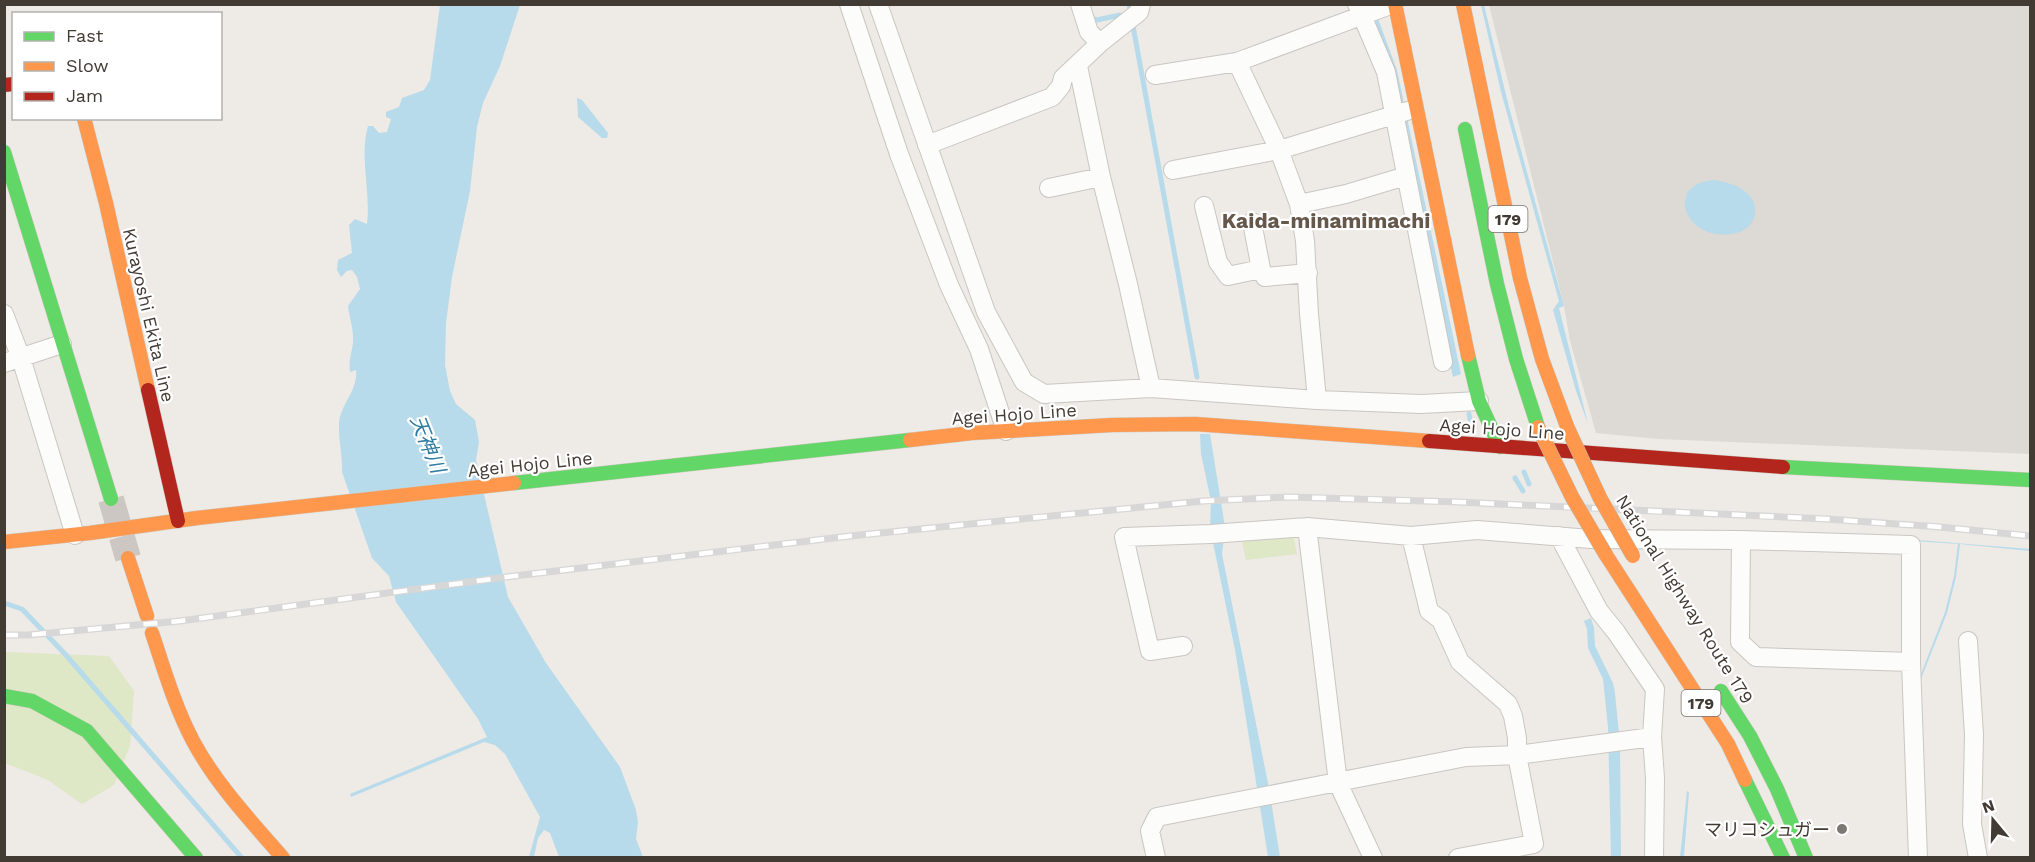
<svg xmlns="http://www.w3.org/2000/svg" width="2035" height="862" font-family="'Work Sans','Noto Sans JP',sans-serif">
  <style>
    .industrial { fill: #ddd9d4 }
    .green { fill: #dee7c6 }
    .water { fill: #b7dbeb }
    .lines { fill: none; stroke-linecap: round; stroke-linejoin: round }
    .stream { stroke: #b7dbeb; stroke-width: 5 }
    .secondary-tunnel { stroke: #ccc7c2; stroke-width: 26; stroke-dasharray: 26 13; stroke-linecap: butt }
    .street-casing { stroke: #cac6c2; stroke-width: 20 }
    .fast-casing { stroke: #cec8be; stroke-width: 15 }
    .slow-casing { stroke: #cec8be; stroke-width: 15 }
    .jam-casing { stroke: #cec8be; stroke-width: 15 }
    .street { stroke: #fcfcfb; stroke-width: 18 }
    .fast { stroke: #63d668; stroke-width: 14 }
    .slow { stroke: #ff974d; stroke-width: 14 }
    .jam { stroke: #b3261e; stroke-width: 14 }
    .rail-casing { stroke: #d8d7d7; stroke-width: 7 }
    .rail { stroke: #fff; stroke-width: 4.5; stroke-dasharray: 14; stroke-linecap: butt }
    .slow-bridge-casing { stroke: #c5b5a2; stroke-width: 15; stroke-linecap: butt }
    .slow-bridge { stroke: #ff974d; stroke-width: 14 }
    .poi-dot { fill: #7e7872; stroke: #fff; stroke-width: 2 }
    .labels { text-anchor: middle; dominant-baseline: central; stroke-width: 4.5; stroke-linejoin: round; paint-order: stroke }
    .shield { fill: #fff; stroke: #7b7670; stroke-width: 1.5 }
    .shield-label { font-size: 16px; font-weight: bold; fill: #423b33 }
    .street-label { font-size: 18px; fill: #423b33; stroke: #fff }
    .poi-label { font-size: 18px; fill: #423b33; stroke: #fff; text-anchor: end }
    .water-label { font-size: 20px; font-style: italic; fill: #2e7ca2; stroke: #fff }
    .quarter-label { font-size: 21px; font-weight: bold; fill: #65584b; stroke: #fff }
  </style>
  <rect width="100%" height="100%" fill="#eeeae6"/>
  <path class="industrial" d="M1489 5H2030V454L1658 439 1596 433 1570 341 1564 306Z"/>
  <path class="green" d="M1290 534 1294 539 1297 554 1246 560 1241 538Z
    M4 652 109 656 134 691 130 746 114 785 82 804 48 780 5 763Z"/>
  <path class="water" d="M440 5H520L500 66 483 103 477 127 470 191 452 277 446 323 445 365 450 391 456 404 475 420 479 442 476 460 508 597 546 663 620 767 636 810 638 822 636 839 643 857H559L550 833 544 830 538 838 534 857H529L540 817 505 754 495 745 484 742 351 797 350 794 487 737 478 719 396 602 389 576 372 558 342 472C343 456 338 439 339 423 341 403 358 391 356 370L350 372C348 358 354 348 353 337 353 327 349 316 348 306L360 289 357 277 352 270 347 271 341 277 337 270 338 260 352 253 349 225 355 219 367 224C371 191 359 158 368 126H373L379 133 387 132 391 119 386 117V112L399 107 402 98 424 90 430 80Z
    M1363 5H1373L1397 70 1461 374 1453 377Z
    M1481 5H1484L1509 107 1564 306 1559 308 1588 424 1576 391 1553 310 1559 301 1501 92Z
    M577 98 582 100 608 133 607 138H602L578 117Z
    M1714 180C1726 182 1739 185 1748 194 1762 208 1755 229 1736 233 1686 245 1662 184 1714 180Z
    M1200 434H1210L1225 527 1222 554 1269 788 1280 857H1268L1235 650 1210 528 1211 501 1201 454Z
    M1880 537 2030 549V551L1960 544 1956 577 1947 613 1917 689 1916 687 1945 612 1954 576 1958 544 1871 538Z
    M1591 618 1594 628 1595 646 1613 683 1615 693 1620 744 1621 857H1611L1608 727 1603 679 1588 648 1587 629 1584 621Z
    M1687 791 1689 792 1684 856 1683 857H1680Z"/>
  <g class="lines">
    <path class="stream" d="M1129 4 1197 377
      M1091 18 1097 20 1120 15
      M1469 414 1470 419
      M1524 472 1529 484
      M1515 478 1523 491
      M4 603 22 609 65 654 242 858"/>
    <path class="secondary-tunnel" d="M111 499 128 558"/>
    <defs>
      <path id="street" d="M849 4 899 154 949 285 979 349 1006 431
        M878 4 986 312 1024 382 1044 394 1151 388 1317 400 1421 404 1479 401
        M1080 4 1089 32 1100 43
        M1357 4 1386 72 1443 362
        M1237 62 1279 150 1299 204 1305 241 1309 314 1317 400
        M1078 66 1101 177 1128 284 1151 388
        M1155 75 1237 62 1393 4
        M927 145 1052 97 1061 86 1063 78 1100 43 1139 12 1141 4
        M1173 170 1279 150 1407 111
        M1049 188 1101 177
        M1299 204 1346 194 1406 176
        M1204 206 1218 262 1228 276 1261 269 1265 277 1308 273
        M1252 222 1261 269
        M4 314 21 358 75 535
        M4 363 62 344
        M1411 536 1429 611 1441 620 1460 662 1508 704 1513 716 1517 738V755L1652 737
        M1559 536 1599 611 1616 632 1655 689 1652 737 1655 778 1654 858
        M1741 540 1740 642 1756 657 1911 662
        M1968 641 1974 735 1972 824 1978 858
        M1183 646 1150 651 1124 537 1211 534 1307 527
        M1156 858 1150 831 1157 817 1466 757 1517 755 1534 844 1458 858
        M1373 858 1338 783 1307 527 1411 536 1477 530 1591 539 1741 540 1911 545V662L1918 858"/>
      <path id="fast" d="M1465 129 1497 284 1516 359 1538 427
        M4 152 111 499
        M1468 355 1479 401 1500 447
        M1783 467 2030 480
        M514 483 910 440
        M1721 691 1750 736 1777 789 1806 858
        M4 696 32 701 87 731 196 858
        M1745 780 1783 858"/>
      <path id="slow" d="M1395 4 1468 355
        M1463 4 1520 278 1542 359 1568 429
        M84 118 106 203 148 390
        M910 440 972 433 1112 425 1195 424 1429 441
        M4 542 90 533 197 518 514 483
        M1606 555 1728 744 1745 780
        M128 558 147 616
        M152 633C164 669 175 707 193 741 216 784 251 821 283 858"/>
      <path id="jam" d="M4 85 14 84
        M148 390 178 521
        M1429 441 1783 467"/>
    </defs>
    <use href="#street" class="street-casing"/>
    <use href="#fast" class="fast-casing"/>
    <use href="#slow" class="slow-casing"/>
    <use href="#jam" class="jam-casing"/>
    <use href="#street" class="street"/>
    <use href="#fast" class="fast"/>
    <use href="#slow" class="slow"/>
    <use href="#jam" class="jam"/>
    <defs>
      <path id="rail" d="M4 635H28L180 621 514 576 850 536 1203 501 1288 497 1458 502 1827 519 1940 527 2030 536"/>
    </defs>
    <use href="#rail" class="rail-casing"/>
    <use href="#rail" class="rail"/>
    <defs>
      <path id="slow-bridge" d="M1538 427 1572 497 1606 555
        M1568 429 1600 498 1633 556"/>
    </defs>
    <use href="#slow-bridge" class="slow-bridge-casing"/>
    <use href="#slow-bridge" class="slow-bridge"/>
  </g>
  <circle class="poi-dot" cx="1842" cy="829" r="6"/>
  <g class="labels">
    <g class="shield">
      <rect x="1488.5" y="206" width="39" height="26" rx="4.5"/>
      <rect x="1681.5" y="690" width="39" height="26" rx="4.5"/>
    </g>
    <g class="shield-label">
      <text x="1508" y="219">179</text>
      <text x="1701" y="703">179</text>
    </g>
    <g class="street-label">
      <text transform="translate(149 315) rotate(77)">Kurayoshi Ekita Line</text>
      <text transform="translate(1014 414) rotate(-4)">Agei Hojo Line</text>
      <text transform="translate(1502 429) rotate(4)">Agei Hojo Line</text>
      <text transform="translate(530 464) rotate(-6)">Agei Hojo Line</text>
      <text transform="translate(1685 599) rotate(58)">National Highway Route 179</text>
    </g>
    <g class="poi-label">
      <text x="1830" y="829">マリコシュガー</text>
    </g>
    <g class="water-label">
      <text transform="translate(428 444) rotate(68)">天神川</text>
    </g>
    <g class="quarter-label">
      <text x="1326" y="220">Kaida-minamimachi</text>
    </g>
  </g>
  <rect width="2035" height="862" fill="none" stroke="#423b33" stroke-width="12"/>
  <rect x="12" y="12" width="210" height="108" fill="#ffffff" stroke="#b3b1ad" stroke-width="1.5"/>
  <rect x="24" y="32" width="30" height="9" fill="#63d668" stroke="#b3b1ad" stroke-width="1.5"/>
  <text x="66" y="42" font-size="18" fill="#423b33">Fast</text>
  <rect x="24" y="62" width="30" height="9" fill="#ff974d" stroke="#b3b1ad" stroke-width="1.5"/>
  <text x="66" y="72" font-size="18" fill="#423b33">Slow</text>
  <rect x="24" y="92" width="30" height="9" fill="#b3261e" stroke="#b3b1ad" stroke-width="1.5"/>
  <text x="66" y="102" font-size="18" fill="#423b33">Jam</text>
  <g transform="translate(1993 820) rotate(341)" stroke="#ffffff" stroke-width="4.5" paint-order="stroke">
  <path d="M0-4.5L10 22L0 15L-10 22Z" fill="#423b33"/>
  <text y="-9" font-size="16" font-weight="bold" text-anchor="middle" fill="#423b33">N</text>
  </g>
</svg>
